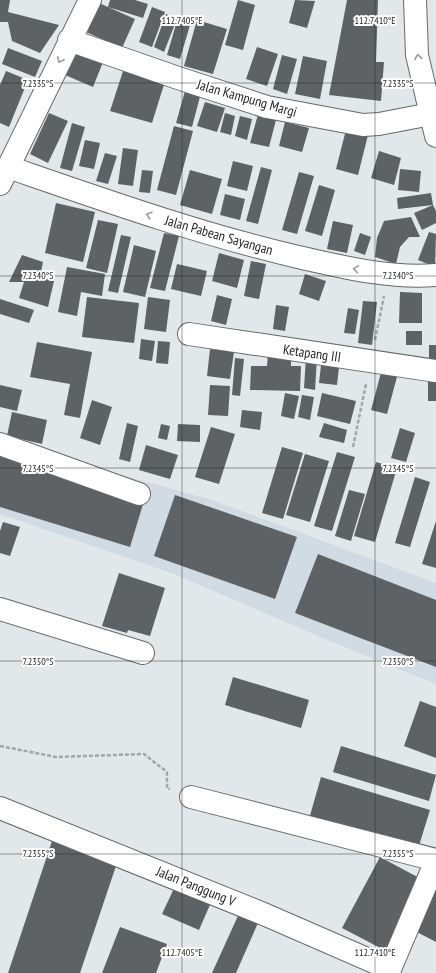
<svg xmlns="http://www.w3.org/2000/svg" width="436" height="973" font-family="'PT Sans Narrow',sans-serif">
  <style>
    .built { fill: #d0dbe3 }
    .building { fill: #5e6264 }
    .lines { fill: none; stroke-linecap: round; stroke-linejoin: round }
    .minor-casing { stroke: #65696c; stroke-width: 24 }
    .tertiary-casing { stroke: #65696c; stroke-width: 24 }
    .path { stroke: #a2a6a8; stroke-width: 2.5; stroke-dasharray: 4 2; stroke-linecap: butt }
    .minor { stroke: #fff; stroke-width: 22 }
    .tertiary { stroke: #fff; stroke-width: 22 }
    .oneway { stroke: #9c9c9d }
    .ticks { fill: none; stroke: #232426; stroke-width: 1; stroke-opacity: 0.45 }
    .labels { text-anchor: middle; dominant-baseline: central; stroke-width: 4; stroke-linejoin: round; paint-order: stroke }
    .street-label { font-size: 14px; fill: #232426; stroke: #fff }
    .ticks-label { font-size: 10px; text-anchor: middle; fill: #232426; stroke: #fff; stroke-width: 4; stroke-linejoin: round; paint-order: stroke }
  </style>
  <rect width="100%" height="100%" fill="#e2e7ea"/>
  <path class="built" d="M0 441 212 500 436 583V684L325 639 174 574 0 514Z"/>
  <path class="building" d="M0 0H10L8 12 59 25 40 53 12 41 8 22H0Z
    M110 0H135L148 4 143 18 108 7Z
    M238 0 255 5 243 50 225 45Z
    M295 0 315 1 307 28 289 23Z
    M347 0H378L376 62H384L381 101 329 95Z
    M99 3 135 19 122 48 86 32Z
    M152 7 165 12 152 47 139 42Z
    M166 14 177 19 164 52 154 47Z
    M197 20 227 29 213 74 184 66Z
    M177 21 190 25 180 59 167 55Z
    M257 47 278 54 267 86 246 79Z
    M8 48 42 61 35 77 2 64Z
    M76 51 103 62 93 87 65 75Z
    M282 55 297 59 287 94 273 89Z
    M303 56 327 61 320 99 295 94Z
    M125 65 166 78 152 123 110 111Z
    M6 71 28 80 9 127 0 123V85Z
    M187 84 202 89 192 127 176 123Z
    M205 102 225 108 217 132 197 126Z
    M259 111 277 116 269 147 250 143Z
    M49 113 68 121 48 163 30 154Z
    M225 113 235 116 231 135 220 132Z
    M240 116 252 119 247 140 235 136Z
    M285 122 309 128 302 152 279 146Z
    M72 123 85 127 72 171 60 168Z
    M174 126 193 131 176 195 157 190Z
    M347 126 369 131 358 175 336 169Z
    M85 140 100 143 94 169 79 166Z
    M123 148 138 150 133 186 118 184Z
    M379 151 401 158 394 185 371 178Z
    M105 153 117 156 108 184 96 181Z
    M233 161 253 166 247 191 227 186Z
    M261 167 272 170 258 224 246 221Z
    M400 169 421 171 419 192 398 190Z
    M142 170 153 171 150 193 139 192Z
    M190 170 222 179 212 214 180 205Z
    M299 172 314 176 297 234 282 230Z
    M319 185 335 190 322 236 305 231Z
    M431 193 433 205 398 209 397 198Z
    M225 194 245 199 240 220 220 215Z
    M56 203 95 212 83 262 45 253Z
    M433 205 436 211V223L422 230 414 213Z
    M411 217 420 237H409L400 247 396 264 375 257 377 238 384 221Z
    M98 220 118 224 107 273 86 268Z
    M333 221 353 225 347 253 327 249Z
    M429 232 436 234 435 267 418 260Z
    M164 233 179 236 165 291 150 288Z
    M360 233 371 237 365 255 354 251Z
    M121 235 131 237 118 293 108 291Z
    M134 245 156 251 145 297 123 292Z
    M219 253 244 260 237 288 212 281Z
    M22 255 43 262 40 277 54 281 48 307 19 298 24 282H9Z
    M251 261 266 264 259 299 244 296Z
    M177 264 207 271 201 296 171 289Z
    M67 267 105 274 102 296 81 292 77 316 58 312Z
    M305 274 326 281 319 301 299 294Z
    M400 292 422 293V323H399Z
    M217 295 232 299 226 325 211 321Z
    M87 297 139 303 134 343 82 337Z
    M148 297 170 300 166 332 144 329Z
    M0 299 34 310 29 323 0 314Z
    M363 301 377 302 372 345 358 343Z
    M276 305 289 307 285 331 273 329Z
    M348 308 359 310 355 334 344 333Z
    M406 331H422V345H406Z
    M141 339 155 341 152 361 139 359Z
    M158 341 170 342 168 364 156 363Z
    M37 342 92 352 80 418 64 415 70 384 30 377Z
    M429 345H436V367H429Z
    M210 349 234 352 230 379 207 376Z
    M268 353 291 354V366H301L300 391 250 390 251 366H267Z
    M322 356 340 358 337 385 319 383Z
    M306 357 317 358 315 390 304 388Z
    M235 358 244 359 240 396 232 395Z
    M382 369 398 373 387 414 371 410Z
    M428 375H436V401H428Z
    M0 385 22 390 17 411 0 407Z
    M210 385 230 386 228 416 208 415Z
    M285 393 299 396 294 419 281 416Z
    M322 393 356 401 350 424 317 416Z
    M302 395 314 397 310 420 298 417Z
    M92 400 112 407 100 445 80 438Z
    M242 410 262 412 260 430 240 427Z
    M12 412 47 420 42 444 7 436Z
    M127 423 138 426 130 462 119 459Z
    M324 423 347 430 344 443 319 437Z
    M161 424 170 426 167 440 158 438Z
    M178 424 200 425V442L177 441Z
    M211 427 235 434 219 484 195 477Z
    M400 428 415 433 406 462 391 458Z
    M146 445 178 455 170 479 139 470Z
    M282 447 303 453 283 519 262 513Z
    M337 452 355 457 332 531 314 526Z
    M305 454 329 461 310 522 286 515Z
    M0 455 144 501 130 547 0 507Z
    M376 462 397 468 375 542 354 536Z
    M415 477 430 482 410 547 395 543Z
    M349 490 365 494 351 541 335 536Z
    M175 495 297 537 275 599 154 556Z
    M436 521V568L422 564Z
    M3 522 20 527 10 556 0 553V531Z
    M318 554 436 600V667L295 613Z
    M119 573 165 588 150 636 128 630 127 633 102 626Z
    M233 677 309 700 301 728 225 705Z
    M420 701 436 707V758L404 746Z
    M341 746 436 775 429 801 333 772Z
    M321 777 430 810 417 852 309 819Z
    M52 841 117 863 80 973H8Z
    M380 857 425 881 388 952 342 928Z
    M177 882 213 898 199 930 162 914Z
    M436 885V942L411 929Z
    M242 907 261 916 236 973H212Z
    M120 927 167 944 156 973H102Z"/>
  <g class="lines">
    <defs>
      <path id="minor" d="M69 40 178 78 267 107 363 125 379 124 431 114
        M8 167C104 200 200 234 298 257 343 267 390 279 436 275
        M0 184 90 0
        M189 334 436 371
        M0 444 139 494
        M0 609 143 653
        M191 797 436 860
        M0 808 266 915 390 969 436 861"/>
      <path id="tertiary" d="M415 0 417 55 436 136"/>
    </defs>
    <use href="#minor" class="minor-casing"/>
    <use href="#tertiary" class="tertiary-casing"/>
    <path class="path" d="M375 340 384 296
      M353 447 366 384
      M0 746 56 757 144 754 167 772V788L170 789"/>
    <use href="#minor" class="minor"/>
    <use href="#tertiary" class="tertiary"/>
  </g>
  <defs><path id="oneway-chevron" d="M-2-3.5L2.5 0L-2 3.5" fill="none" stroke-width="1.6" stroke-linecap="round" stroke-linejoin="round"/></defs>
  <g class="oneway">
    <use href="#oneway-chevron" transform="translate(418 57) rotate(-99)"/>
    <use href="#oneway-chevron" transform="translate(60 60) rotate(115)"/>
    <use href="#oneway-chevron" transform="translate(149 215) rotate(-162)"/>
    <use href="#oneway-chevron" transform="translate(356 269) rotate(-172)"/>
  </g>
  <path class="ticks" d="M182 0V973M375 0V973M0 83H436M0 276H436M0 468H436M0 661H436M0 854H436"/>
  <g class="labels">
    <g class="street-label">
      <text transform="translate(247 98) rotate(16)">Jalan Kampung Margi</text>
      <text transform="translate(219 235) rotate(16)">Jalan Pabean Sayangan</text>
      <text transform="translate(312 353) rotate(8)">Ketapang III</text>
      <text transform="translate(196 886) rotate(22)">Jalan Panggung V</text>
    </g>
  </g>
  <g class="ticks-label">
    <text x="182" y="24">112.7405°E</text>
    <text x="375" y="24">112.7410°E</text>
    <text x="38" y="87">7.2335°S</text>
    <text x="398" y="87">7.2335°S</text>
    <text x="38" y="279">7.2340°S</text>
    <text x="398" y="279">7.2340°S</text>
    <text x="38" y="472">7.2345°S</text>
    <text x="398" y="472">7.2345°S</text>
    <text x="38" y="665">7.2350°S</text>
    <text x="398" y="665">7.2350°S</text>
    <text x="38" y="857">7.2355°S</text>
    <text x="398" y="857">7.2355°S</text>
    <text x="182" y="956">112.7405°E</text>
    <text x="375" y="956">112.7410°E</text>
  </g>
</svg>
